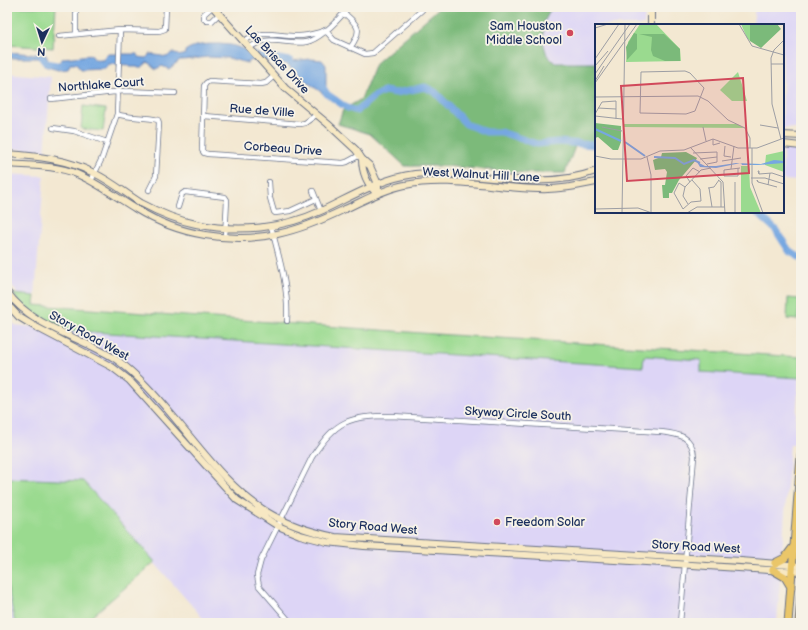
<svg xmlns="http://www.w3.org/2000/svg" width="808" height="630" font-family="'Balsamiq Sans',sans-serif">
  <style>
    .built { fill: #ddd5f6 }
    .green { fill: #9ada8f; stroke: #5a8476 }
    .forest { fill: #7bba7a; stroke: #4b746c }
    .water { fill: #76a7e1; stroke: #486ba0 }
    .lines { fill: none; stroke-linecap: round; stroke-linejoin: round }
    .river { stroke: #76a7e1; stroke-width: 7 }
    .street-casing { stroke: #677087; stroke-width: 6 }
    .secondary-casing { stroke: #677087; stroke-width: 8 }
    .primary-casing { stroke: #677087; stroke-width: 9 }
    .street { stroke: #fff; stroke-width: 4.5 }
    .secondary { stroke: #f7e8c3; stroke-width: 6 }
    .primary { stroke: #eac669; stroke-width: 7 }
    .poi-dot { fill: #d1495b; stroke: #f7f3e8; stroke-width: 1.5 }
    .labels { text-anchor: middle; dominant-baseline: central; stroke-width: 3.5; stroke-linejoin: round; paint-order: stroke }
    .poi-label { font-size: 12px; fill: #1b2f5e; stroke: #f7f3e8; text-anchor: end }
    .street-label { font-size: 12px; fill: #1b2f5e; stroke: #f7f3e8 }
    .inset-river { fill: none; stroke: #76a7e1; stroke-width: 2 }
    .inset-road { fill: none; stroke: #9d9ea4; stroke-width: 1 }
    .view { fill: #d1495b; fill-opacity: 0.15; stroke: #d1495b; stroke-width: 2 }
    .inset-edge { fill: none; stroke: #1b2f5e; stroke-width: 2 }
  </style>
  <rect width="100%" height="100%" fill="#f7f3e8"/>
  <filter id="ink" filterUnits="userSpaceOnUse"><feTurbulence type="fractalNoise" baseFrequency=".025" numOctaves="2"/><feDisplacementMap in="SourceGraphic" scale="8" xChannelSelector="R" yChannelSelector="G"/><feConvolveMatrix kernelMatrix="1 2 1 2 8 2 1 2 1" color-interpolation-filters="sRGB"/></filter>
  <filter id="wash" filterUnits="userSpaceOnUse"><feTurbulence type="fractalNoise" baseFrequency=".012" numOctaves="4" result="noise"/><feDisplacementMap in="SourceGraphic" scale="16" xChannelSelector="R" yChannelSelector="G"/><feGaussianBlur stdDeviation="0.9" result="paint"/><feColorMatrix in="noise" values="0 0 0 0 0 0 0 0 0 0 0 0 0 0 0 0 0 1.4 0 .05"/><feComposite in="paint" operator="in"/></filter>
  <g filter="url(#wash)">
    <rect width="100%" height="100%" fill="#f3e8d2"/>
    <path class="built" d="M552 7H645L644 25H596V63H555L547 55 543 42 544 22Z
      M755 7H801V129L783 128V25H753Z
      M7 73 51 77 45 152 7 148Z
      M783 149 801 150V181L783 180Z
      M7 174 44 176 35 296 18 295 7 277Z
      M7 316 15 325 61 330 642 367 643 356 701 360V372L799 378 794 444H790L777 623H207L83 481 7 478Z
      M7 583 15 623H7Z"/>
    <path class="green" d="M7 7H56L53 48 7 45Z
      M83 106 106 109 103 131 81 129Z
      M13 294 35 296 34 305 435 334 801 357V378L701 372V360L644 356 643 367 61 330C44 321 24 311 13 294Z
      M788 298 799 299 798 320 787 319Z
      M7 478 83 481 155 562 84 623H15L7 583Z"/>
    <path class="forest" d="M440 7H552L544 22 543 42 547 55 555 63H596V142L576 144 565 173H524L446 166H405L370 134 338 124 343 110 361 99 375 64Z"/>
    <path class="water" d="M219 44 231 45 276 59 292 61 311 59 322 60 326 65V86L319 87 338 98 335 102 307 82 287 64 271 61 252 60 247 63 228 58 208 57 183 60H180L169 69 162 66 156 69 148 62 142 67H130L128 65 109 64 105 69 81 70 76 64H70L68 69 58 70 44 66V62L38 58H7V52L46 55 51 67 56 66 63 58 91 55 95 60H103L107 54H137L139 57 146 58 150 54 167 57 172 53H176L179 56 185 54V51C194 44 208 44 219 44Z"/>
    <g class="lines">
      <path class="river" d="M265 56 290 61
        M42 58 46 63 61 66 65 64
        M318 79 327 94 347 108 357 111 373 97 384 91 396 93 425 87 435 92 466 124 486 132H501L537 144 558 142 596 145
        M756 212 775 229 790 252 801 258"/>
    </g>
  </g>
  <g filter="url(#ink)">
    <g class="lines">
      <defs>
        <path id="street" d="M212 7 204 14V19L207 21H212L219 14
          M344 13C359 26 363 30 350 48
          M325 30 334 40 365 54 373 53 422 10 423 7
          M76 34V7
          M59 36 120 30 159 31 165 29 166 7
          M244 41C263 28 278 37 299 36 307 36 316 33 324 31
          M249 48C253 46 256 43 260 42 273 37 291 45 306 42 321 39 339 19 349 7
          M274 76 266 83 261 84 209 81 206 83 204 86 202 150 204 153 208 154 343 163 347 162 360 155
          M51 99 124 91 175 93
          M117 114C130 119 145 116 158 120L159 123 156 176 149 190
          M204 116 300 124 305 123 316 115
          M53 128 74 131 107 142
          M91 181 102 158 117 114 120 30
          M269 182 270 198 274 212 275 213 290 211 316 199
          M313 191 321 211
          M178 207 182 194 185 192 225 197 227 200 225 237
          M271 226C279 257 289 289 287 321
          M291 623 259 586 257 575 261 560 312 457C336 420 349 416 392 416L661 432C679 434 693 436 694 457L680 623"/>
        <path id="secondary" d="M213 7 285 88 328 124 356 150 362 159 370 166 378 184V188
          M651 25V7
          M783 135 801 136
          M783 144 801 146
          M7 154C37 156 66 159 94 173 111 181 125 193 141 203 158 212 176 220 196 224 238 233 283 229 323 210 352 196 382 178 415 174 430 172 446 174 461 175 505 179 553 187 596 171
          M362 159C362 173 368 185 377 194
          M7 164C30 166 55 165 77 174 98 183 116 197 136 209 157 222 180 231 205 235 258 244 298 232 345 209 365 200 384 189 405 185 447 176 495 188 538 189 558 190 577 186 596 182
          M7 292C33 328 82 337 117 360 138 375 156 396 172 415 201 449 229 489 267 512 288 525 311 532 335 537L741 561 801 566
          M7 304 19 317 34 326 112 367 129 380 237 500 278 526 300 535 327 542 364 546 615 560 801 572"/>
        <path id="primary" d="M775 563 785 558 794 546
          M773 570 785 577 791 587
          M788 623 801 456
          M799 623 801 596"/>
      </defs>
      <use href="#street" class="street-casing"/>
      <use href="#secondary" class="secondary-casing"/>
      <use href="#primary" class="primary-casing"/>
      <use href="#street" class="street"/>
      <use href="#secondary" class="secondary"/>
      <use href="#primary" class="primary"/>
    </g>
  </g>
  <g class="poi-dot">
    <circle cx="570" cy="33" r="4"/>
    <circle cx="497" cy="522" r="4"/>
  </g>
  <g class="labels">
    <g class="poi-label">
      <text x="562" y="26">Sam Houston<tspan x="562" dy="14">Middle School</tspan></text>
      <text x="505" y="522" text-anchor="start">Freedom Solar</text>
    </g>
    <g class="street-label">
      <text transform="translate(277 60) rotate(47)">Las Brisas Drive</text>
      <text transform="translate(101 85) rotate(-4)">Northlake Court</text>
      <text transform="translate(262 111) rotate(4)">Rue de Ville</text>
      <text transform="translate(283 149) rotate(4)">Corbeau Drive</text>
      <text transform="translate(481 175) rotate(3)">West Walnut Hill Lane</text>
      <text transform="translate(89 336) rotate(29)">Story Road West</text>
      <text transform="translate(518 414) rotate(3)">Skyway Circle South</text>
      <text transform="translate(373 527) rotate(5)">Story Road West</text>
      <text transform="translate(696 547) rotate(3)">Story Road West</text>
    </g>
  </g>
  <g transform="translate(595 24)">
    <rect width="189" height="189" fill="#f3e8d2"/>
    <path d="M45 0H61L85 25 86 37 31 38 33 18ZM146 0H155V17L152 14ZM143 48 152 77H137L125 66ZM29 100H142L149 104 29 103ZM189 127V148L170 141 171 131ZM146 142H154L155 163 166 189H146Z" fill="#9ada8f"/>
    <path d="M155 0H182L186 5 166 24 155 17ZM39 9 42 10V25L32 36 31 23ZM44 10H69L85 25V37H70L58 32 56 26 57 13ZM0 99 26 102V118L23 126H18L3 113 0 114ZM91 128 102 134 101 136 84 156 77 169H74V174H68L67 161H70L72 148 70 145 60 146 58 136 66 133 67 129Z" fill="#7bba7a"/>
    <path d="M179 136 189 137V139L163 141H147L146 139 121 144 105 143 102 138 110 142H121L141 139 166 140Z" fill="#76a7e1"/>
    <path class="inset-river" d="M0 105 26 117M30 118 50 132M59 133 80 134 89 140 99 136 105 139"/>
    <path class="inset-road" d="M144 0 157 22 189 31M0 4 13 0M0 35 24 0M176 40H189M0 42 13 27M90 47 95 49 109 64 100 87 91 90 45 89 46 48ZM0 50 35 0M0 57 9 42M0 59 42 0M0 73 103 72 113 77 133 96 150 104 155 114V124M3 84 21 85M0 90 7 78 21 77V95M0 92 27 95M165 101 183 104M7 103 27 107M108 103 111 117M118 115V121L125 119M186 115 177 80 176 34 179 26 189 16M130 122 129 132 136 133M95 123 128 158 130 189M157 124V159L168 189M98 129 122 128V138L112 140M0 132 16 135H46L65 127 89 126 118 115 143 124H162L189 114M52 133 56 151V188M105 135 122 133M127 137 146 134M143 144V152H129V146L145 144M136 145 139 122M164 150 163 147H164V150L177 149 189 153M156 154H170L189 160M123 156 126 158V183M95 158 91 152 98 144 105 148M163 158 162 156 163 158 182 163M173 161 175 149M90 163 84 159 79 169 88 185 96 178 106 177 105 165 97 156M113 164 119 163 124 156M114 164 117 183M93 180 88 172 90 163 106 146 116 144M0 185 43 184 57 189M27 189 30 0M92 189 102 183H130M140 189V158"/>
    <path class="view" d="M148 54 154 149 32 157 26 62Z"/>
    <rect width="189" height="189" class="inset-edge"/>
  </g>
  <rect width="808" height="630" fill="none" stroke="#f7f3e8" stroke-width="24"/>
  <g transform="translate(42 42) rotate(184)" stroke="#f7f3e8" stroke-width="3" paint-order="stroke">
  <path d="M0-3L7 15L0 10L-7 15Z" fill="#1b2f5e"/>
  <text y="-6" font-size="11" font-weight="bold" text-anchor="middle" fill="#1b2f5e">N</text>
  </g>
</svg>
